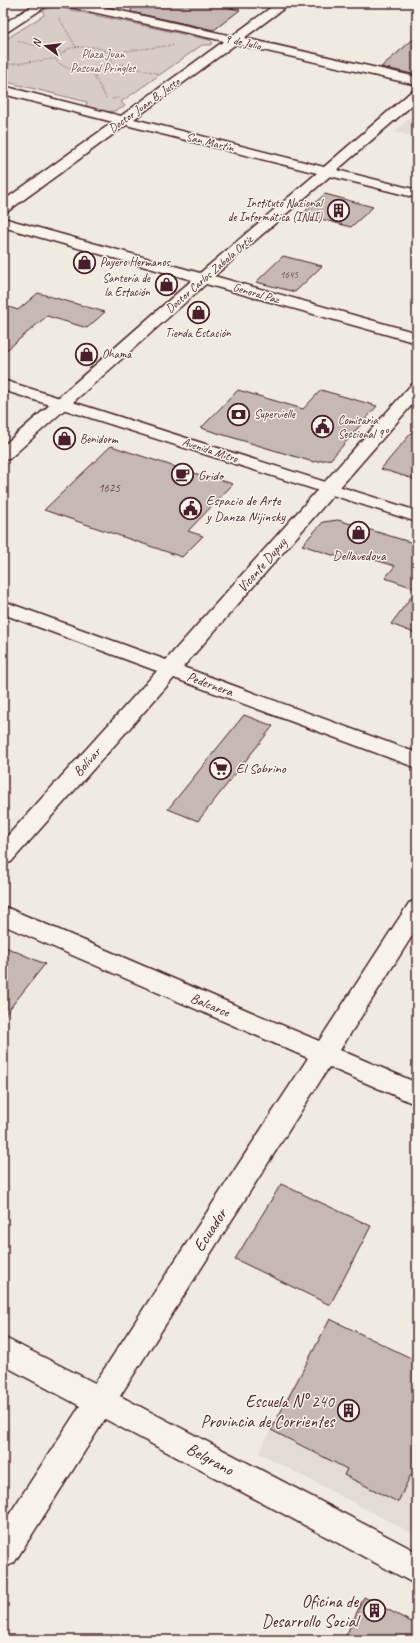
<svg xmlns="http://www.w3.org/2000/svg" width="420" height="1643" font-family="Caveat,sans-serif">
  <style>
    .built { fill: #e3dcd2 }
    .green { fill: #d8cdc6; stroke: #917678 }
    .building { fill: #c6b8b3; stroke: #4a1f2b }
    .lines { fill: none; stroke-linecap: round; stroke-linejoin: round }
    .minor-casing { stroke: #4a1f2b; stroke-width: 3 }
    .major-casing { stroke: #4a1f2b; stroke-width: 3 }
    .path { stroke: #4a1f2b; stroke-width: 1.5; stroke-dasharray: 0.5 2; stroke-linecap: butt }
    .minor { fill: #f7f3e8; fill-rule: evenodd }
    .major { fill: #f7f3e8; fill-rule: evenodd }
    .labels { text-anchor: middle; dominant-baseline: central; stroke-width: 3; stroke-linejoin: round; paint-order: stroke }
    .far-number-label { font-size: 10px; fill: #69454d }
    .far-street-label { font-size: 12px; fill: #4a1f2b; stroke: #f7f3e8 }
    .far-park-label { font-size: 12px; fill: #6e4a52; stroke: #f7f3e8 }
    .far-poi-label { font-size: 12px; fill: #4a1f2b; stroke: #f7f3e8; text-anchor: start }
    .number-label { font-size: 12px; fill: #69454d }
    .poi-label { font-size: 14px; fill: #4a1f2b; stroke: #f7f3e8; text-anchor: start }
    .street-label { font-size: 14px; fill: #4a1f2b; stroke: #f7f3e8 }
    .near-street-label { font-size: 17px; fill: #4a1f2b; stroke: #f7f3e8 }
    .near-poi-label { font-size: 17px; fill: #4a1f2b; stroke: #f7f3e8; text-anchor: end }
  </style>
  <rect width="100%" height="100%" fill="#f0ebe0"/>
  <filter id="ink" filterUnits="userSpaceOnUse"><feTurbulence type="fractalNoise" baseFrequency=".025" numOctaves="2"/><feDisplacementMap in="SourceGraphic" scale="8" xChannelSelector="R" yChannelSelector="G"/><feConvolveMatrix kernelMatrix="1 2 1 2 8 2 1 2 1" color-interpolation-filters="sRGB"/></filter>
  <g filter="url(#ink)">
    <path class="built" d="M417 111V137L394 132 404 123Z
      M330 1319 417 1361V1536L259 1453Z"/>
    <path class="green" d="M57 7 210 40 213 43 210 45H202L121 102 125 106C112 115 100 111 86 107L87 102 3 81V41L44 15 43 11 48 8Z"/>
    <path class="building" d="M132 3H206L240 10 214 30 131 12Z
      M417 36V75L381 67Z
      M325 194 373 207 351 227 302 214Z
      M283 256 322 266 295 292 256 282Z
      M38 293 105 312 87 328 47 316 3 353V305L18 310Z
      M238 390 303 409 321 390 377 406 331 459 313 462 201 428Z
      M417 426V480L381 469Z
      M111 446 203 476 204 475 233 484 188 531 203 536 182 557 44 510Z
      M338 520 413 543 417 538V589L385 578 395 566 355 554 350 561 302 545 323 522Z
      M417 589V634L391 624Z
      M244 715 273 726 198 821 168 809Z
      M3 946 45 964 3 1017Z
      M281 1184 371 1226 330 1305 235 1259Z
      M330 1319 417 1361V1477L411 1474 398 1502 344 1475 347 1469 271 1430Z
      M364 1597 417 1625V1640H344Z"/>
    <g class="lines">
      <defs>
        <path id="minor" d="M37 3H51L7 32 3 33V24Z
          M64 3H86L232 36 277 3H291L244 38 417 77V85L236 44 134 119 324 167 412 91 417 90V101L337 170 417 190V198L330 176 214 276 417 333V343L206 284 9 459 3 460V446L192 280 3 227V218L200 273 317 173 126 125 8 211 3 212V201L113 122 3 94V86L121 116 224 41 70 7 66 6Z
          M417 384V399L183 667 417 753V768L174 678 11 862 3 864V841L157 671 3 614V601L166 660 411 385Z
          M417 900V928L340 1050 417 1083V1105L329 1067 120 1396 417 1552V1585L105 1419 14 1563 3 1568V1524L80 1406 3 1365V1337L95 1383 308 1058 3 925V906L319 1041 409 903Z"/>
        <path id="major" d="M3 380 417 511V522L3 390Z"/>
      </defs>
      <use href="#minor" class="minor-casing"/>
      <use href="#major" class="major-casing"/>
      <path class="path" d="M59 18 76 47
        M17 41 61 52
        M76 47C89 47 107 45 112 59 97 72 69 76 55 59L68 49Z
        M110 53 174 45
        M110 62 157 73
        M3 65 55 59
        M90 69 107 99
        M112 99 122 97"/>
      <use href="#minor" class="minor"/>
      <use href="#major" class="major"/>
    </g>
  </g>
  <defs>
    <symbol id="building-ring" viewBox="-11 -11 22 22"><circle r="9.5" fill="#f7f3e8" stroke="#4a1f2b" stroke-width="1.5"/><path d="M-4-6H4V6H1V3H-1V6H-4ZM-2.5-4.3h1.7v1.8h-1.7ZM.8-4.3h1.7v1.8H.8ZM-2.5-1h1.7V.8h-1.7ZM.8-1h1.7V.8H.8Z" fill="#4a1f2b"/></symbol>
    <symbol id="shop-ring" viewBox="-11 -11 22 22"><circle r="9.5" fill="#f7f3e8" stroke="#4a1f2b" stroke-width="1.5"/><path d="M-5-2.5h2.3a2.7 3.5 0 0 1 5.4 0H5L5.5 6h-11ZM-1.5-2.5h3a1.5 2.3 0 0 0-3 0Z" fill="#4a1f2b"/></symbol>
    <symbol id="bank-ring" viewBox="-11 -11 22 22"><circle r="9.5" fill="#f7f3e8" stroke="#4a1f2b" stroke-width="1.5"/><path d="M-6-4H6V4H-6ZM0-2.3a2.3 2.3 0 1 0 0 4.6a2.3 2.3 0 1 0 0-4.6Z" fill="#4a1f2b"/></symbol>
    <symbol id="civic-ring" viewBox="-11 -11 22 22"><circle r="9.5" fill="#f7f3e8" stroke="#4a1f2b" stroke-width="1.5"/><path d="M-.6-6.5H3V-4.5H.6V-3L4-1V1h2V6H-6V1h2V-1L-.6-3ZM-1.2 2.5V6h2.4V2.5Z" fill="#4a1f2b"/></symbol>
    <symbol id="cafe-ring" viewBox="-11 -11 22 22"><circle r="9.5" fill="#f7f3e8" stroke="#4a1f2b" stroke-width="1.5"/><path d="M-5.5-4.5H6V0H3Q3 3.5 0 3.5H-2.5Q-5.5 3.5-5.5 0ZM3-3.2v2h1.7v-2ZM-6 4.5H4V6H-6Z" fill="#4a1f2b"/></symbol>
    <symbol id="supermarket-ring" viewBox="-11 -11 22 22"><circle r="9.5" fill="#f7f3e8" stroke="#4a1f2b" stroke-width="1.5"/><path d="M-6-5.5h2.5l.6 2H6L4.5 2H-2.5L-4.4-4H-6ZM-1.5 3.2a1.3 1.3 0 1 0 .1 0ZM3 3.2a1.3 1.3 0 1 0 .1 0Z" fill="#4a1f2b"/></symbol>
  </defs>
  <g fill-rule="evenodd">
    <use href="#building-ring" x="326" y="198" width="25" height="25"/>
    <use href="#shop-ring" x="72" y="250" width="25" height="25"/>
    <use href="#shop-ring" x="154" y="272" width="25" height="25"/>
    <use href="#shop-ring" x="186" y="300" width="25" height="25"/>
    <use href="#shop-ring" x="74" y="342" width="25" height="25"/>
    <use href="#bank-ring" x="226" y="402" width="25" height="25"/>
    <use href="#civic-ring" x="310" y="414" width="25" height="25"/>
    <use href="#shop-ring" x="52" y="426" width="25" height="25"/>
    <use href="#cafe-ring" x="170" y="462" width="25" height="25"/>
    <use href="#civic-ring" x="178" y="496" width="25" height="25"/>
    <use href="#shop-ring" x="346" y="520" width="25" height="25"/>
    <use href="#supermarket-ring" x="208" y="756" width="25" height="25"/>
    <use href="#building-ring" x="336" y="1398" width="25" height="25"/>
    <use href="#building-ring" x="362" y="1598" width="25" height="25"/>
  </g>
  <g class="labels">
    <g class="far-number-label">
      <text x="289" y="274">1645</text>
    </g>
    <g class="far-street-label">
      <text transform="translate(243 42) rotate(13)">9 de Julio</text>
      <text transform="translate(144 105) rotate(-36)">Doctor Juan B. Justo</text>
      <text transform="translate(210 142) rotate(14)">San Martín</text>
      <text transform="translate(209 274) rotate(-41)">Doctor Carlos Zabala Ortiz</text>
      <text transform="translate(256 293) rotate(16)">General Paz</text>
      <text transform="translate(210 450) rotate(18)">Avenida Mitre</text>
    </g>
    <g class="far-park-label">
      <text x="103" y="54">Plaza Juan<tspan x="103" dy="14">Pascual Pringles</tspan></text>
    </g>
    <g class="far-poi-label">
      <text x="322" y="203" text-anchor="end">Instituto Nacional<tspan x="322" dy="14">de Informática (INdI)</tspan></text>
      <text x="100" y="262">Payero Hermanos</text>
      <text x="150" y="278" text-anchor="end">Santería de<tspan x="150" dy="14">la Estación</tspan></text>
      <text x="198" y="333" text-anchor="middle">Tienda Estación</text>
      <text x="102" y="354">Ohama</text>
      <text x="254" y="414">Supervielle</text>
      <text x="338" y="420">Comisarìa<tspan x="338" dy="14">Seccional 9°</tspan></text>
      <text x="80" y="439">Benidorm</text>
    </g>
    <g class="number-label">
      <text x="109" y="488">1625</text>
    </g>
    <g class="poi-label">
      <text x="198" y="475">Grido</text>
      <text x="206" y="500">Espacio de Arte<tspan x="206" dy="16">y Danza Nijinsky</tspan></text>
      <text x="359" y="555" text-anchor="middle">Dellavedova</text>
      <text x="236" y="768">El Sobrino</text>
    </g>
    <g class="street-label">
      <text transform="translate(262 565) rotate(-49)">Vicente Dupuy</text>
      <text transform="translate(210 684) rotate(20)">Pedernera</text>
      <text transform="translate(87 762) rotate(-48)">Bolívar</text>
      <text transform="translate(210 1005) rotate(23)">Balcarce</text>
    </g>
    <g class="near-street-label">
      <text transform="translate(210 1230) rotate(-57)">Ecuador</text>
      <text transform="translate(210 1459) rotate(28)">Belgrano</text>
    </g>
    <g class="near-poi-label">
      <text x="334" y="1401">Escuela N° 240<tspan x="334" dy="20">Provincia de Corrientes</tspan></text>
      <text x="358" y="1601">Oficina de<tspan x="358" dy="20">Desarrollo Social</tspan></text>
    </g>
  </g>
  <rect width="420" height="1643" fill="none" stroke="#f7f3e8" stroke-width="16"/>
  <rect x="8" y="8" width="404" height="1627" fill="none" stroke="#4a1f2b" stroke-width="1.5" filter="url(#ink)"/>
  <g transform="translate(46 46) rotate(285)" stroke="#f7f3e8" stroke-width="3" paint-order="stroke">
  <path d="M0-3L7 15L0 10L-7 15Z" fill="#4a1f2b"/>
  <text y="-6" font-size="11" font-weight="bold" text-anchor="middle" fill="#4a1f2b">N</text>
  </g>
</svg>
